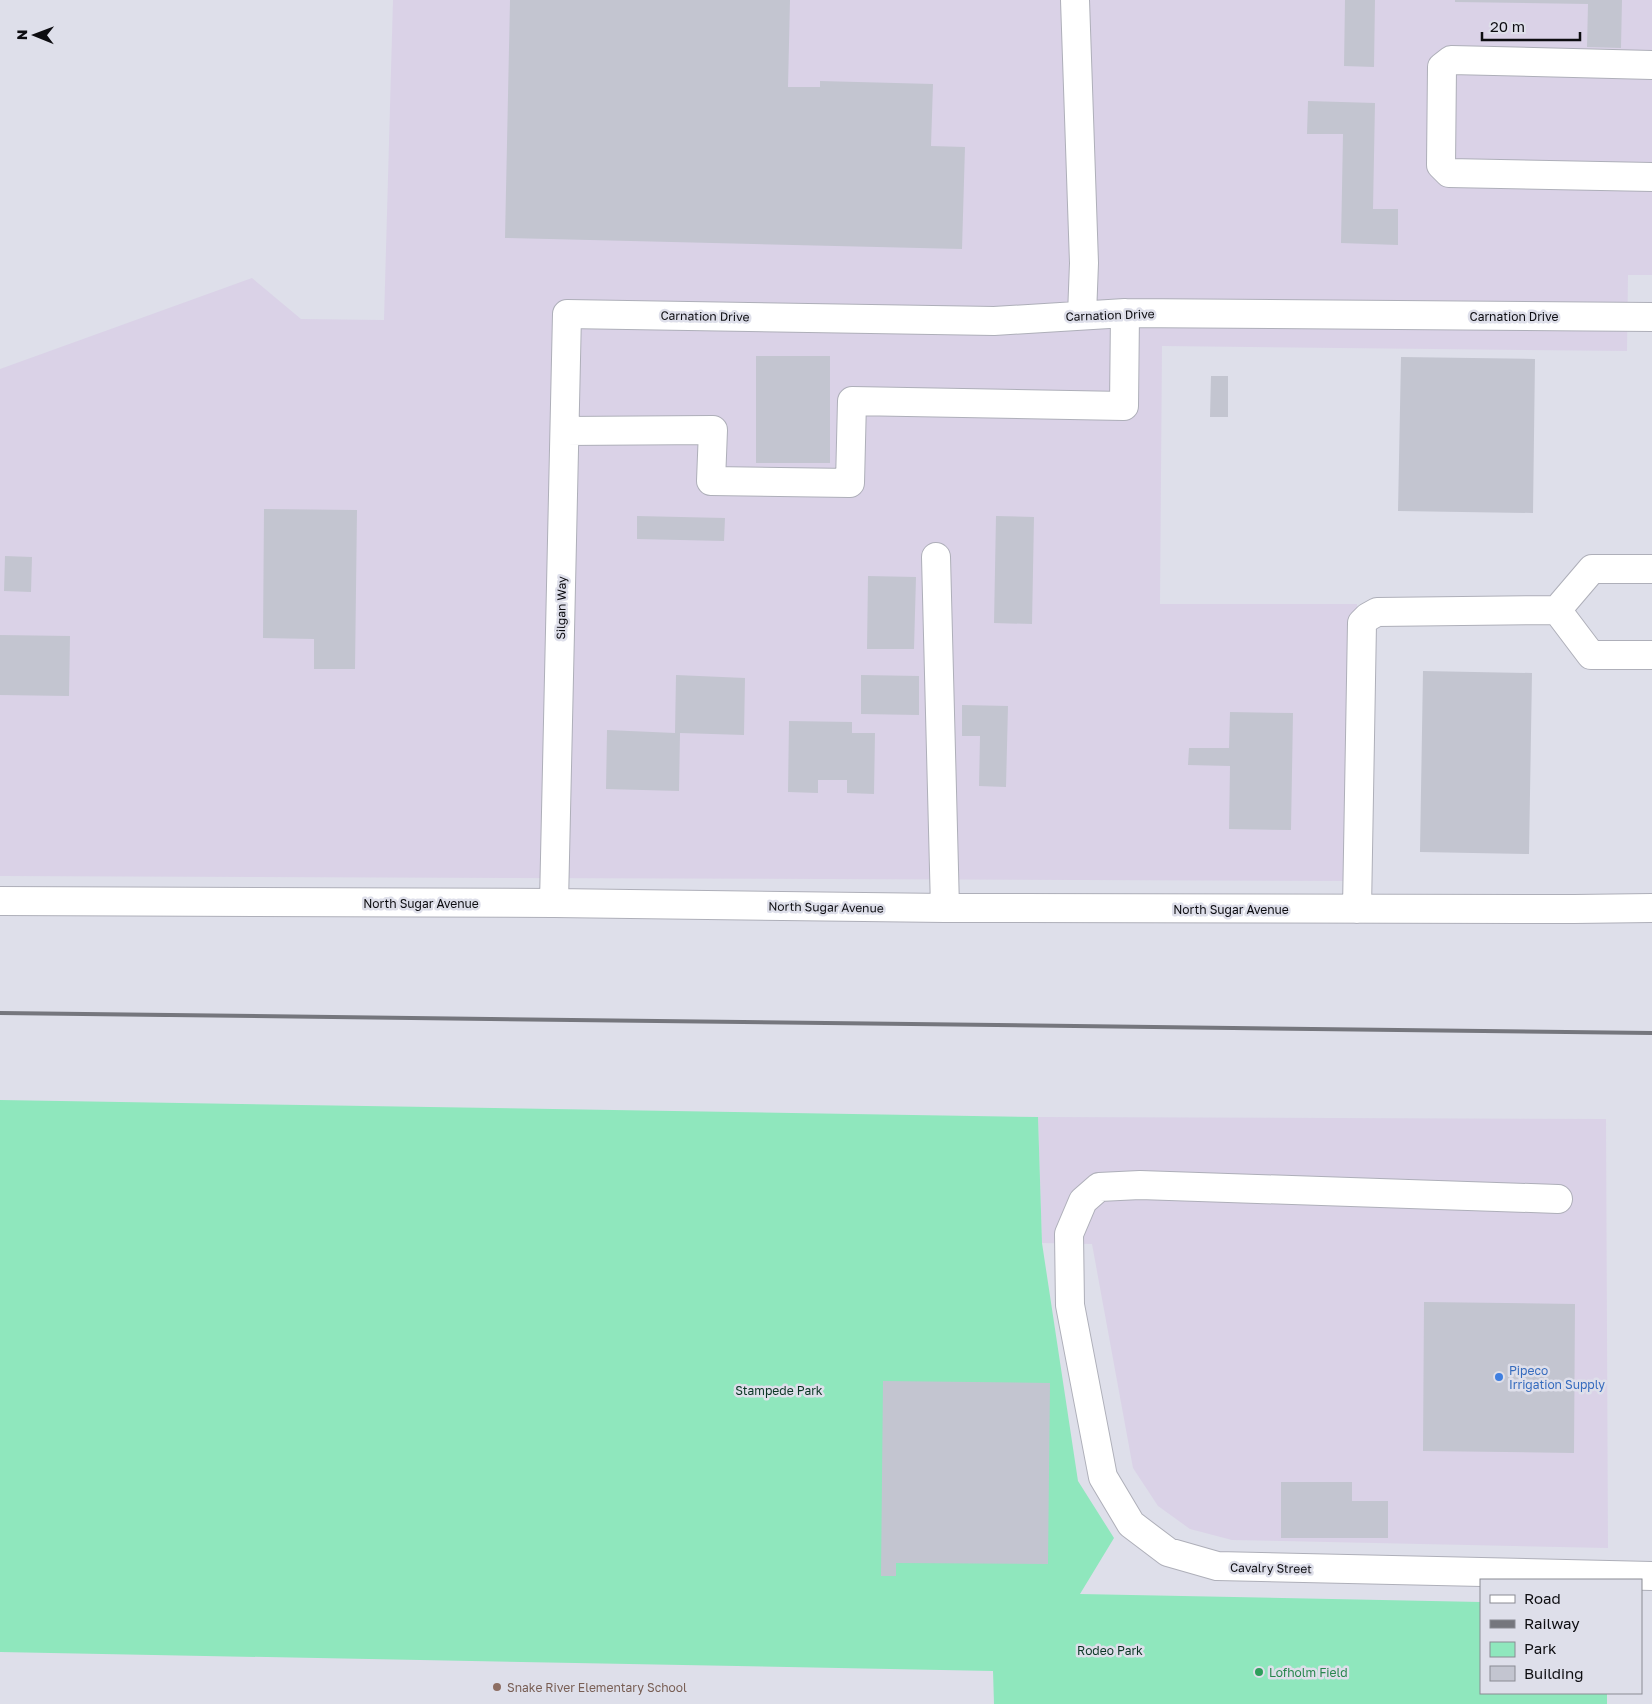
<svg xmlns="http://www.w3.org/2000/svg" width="1652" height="1704" font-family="'Golos Text',sans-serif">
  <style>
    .industrial { fill: #dad2e7 }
    .green { fill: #8fe7bd }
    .building { fill: #c3c5d0 }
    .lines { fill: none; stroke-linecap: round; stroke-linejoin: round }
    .minor-casing { stroke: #aeafb9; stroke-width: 30 }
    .minor { stroke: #fff; stroke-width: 28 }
    .rail { stroke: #75767d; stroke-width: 4 }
    .shop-dot { fill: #3f7fe0; stroke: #dedfea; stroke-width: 2 }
    .leisure-dot { fill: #2e9e5b; stroke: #dedfea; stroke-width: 2 }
    .education-dot { fill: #8d6e63; stroke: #dedfea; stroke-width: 2 }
    .labels { text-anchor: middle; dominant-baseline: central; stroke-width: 5; stroke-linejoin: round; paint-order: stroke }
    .street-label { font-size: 12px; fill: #0d0d11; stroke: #dedfea }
    .shop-label { font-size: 12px; fill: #366cbe; stroke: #dedfea; text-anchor: start }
    .park-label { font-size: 12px; fill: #0b3524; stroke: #dedfea }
    .leisure-label { font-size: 12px; fill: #27864d; stroke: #dedfea; text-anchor: start }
    .education-label { font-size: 12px; fill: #785e54; stroke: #dedfea; text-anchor: start }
  </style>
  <rect width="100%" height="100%" fill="#dedfea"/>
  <path class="industrial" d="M393 0H1652V275H1628L1627 351 1162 346 1160 604H1357L1353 881 0 876V369L252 278 301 319 384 320Z
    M1038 1117 1606 1119 1608 1548 1232 1540 1190 1529 1158 1506 1133 1468 1092 1244 1042 1243Z"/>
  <path class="green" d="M0 1100 1038 1117 1042 1243 1078 1481 1114 1538 1080 1594 1481 1602V1693H1607V1704H994L993 1671 0 1652Z"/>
  <path class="building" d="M510 0H790L788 87H820V81L933 84 931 146 965 147 962 249 505 238Z
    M1345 0H1375L1374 67 1344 66Z
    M1455 0H1622L1621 48 1587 47 1588 4 1455 2Z
    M1308 101 1375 103 1373 209H1398V245L1341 243 1343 134H1307Z
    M756 356H830V463H756Z
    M1401 357 1535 359 1533 513 1398 511Z
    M1211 376H1228V417H1210Z
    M264 509 357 510 355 669H314V639L263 638Z
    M637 516 725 518 724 541 637 539Z
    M996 516 1034 517 1032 624 994 623Z
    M5 556 32 557 31 592 4 591Z
    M868 576 916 577 914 649H867Z
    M0 635 70 636 69 696 0 695Z
    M1423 671 1532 673 1529 854 1420 852Z
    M676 675 745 678 744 735 680 733 679 791 606 789 607 730 675 733Z
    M861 675 919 676V715L861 714Z
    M962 705 1008 706 1006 787 979 786 980 736H962Z
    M1230 712 1293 713 1291 830 1229 829 1230 766 1188 765 1189 748H1229Z
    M789 721 852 722V733H875L874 794 847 793V780H818V793L788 792Z
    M1424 1302 1575 1304 1574 1453 1423 1451Z
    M883 1381 1050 1383 1048 1564 896 1563V1576H881Z
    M1281 1482H1352V1501H1388V1538H1281Z"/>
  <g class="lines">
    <defs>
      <path id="minor" d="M1075 0 1084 263 1082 315
        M1652 65 1451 60 1442 67 1441 165 1449 173 1652 177
        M565 431 713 430 711 481 850 483 852 401 1124 406 1125 313
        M936 557 945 908
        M1557 610 1591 655H1652
        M0 901 554 903 945 908 1574 909 1652 908
        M554 903 567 314 994 321 1125 313 1652 317
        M1357 909 1362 623 1368 617 1377 612 1557 610 1592 569H1652
        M1558 1199 1140 1185 1099 1187 1083 1201 1069 1234 1070 1305 1103 1477 1131 1524 1168 1552 1217 1566 1652 1576"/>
    </defs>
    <use href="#minor" class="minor-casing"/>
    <use href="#minor" class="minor"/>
    <path class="rail" d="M0 1013 1652 1033"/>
  </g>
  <circle class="shop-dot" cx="1499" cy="1377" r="5"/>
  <circle class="leisure-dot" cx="1259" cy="1672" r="5"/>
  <circle class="education-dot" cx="497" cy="1687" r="5"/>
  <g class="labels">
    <g class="street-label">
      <text transform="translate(1110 315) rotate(-2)">Carnation Drive</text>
      <text transform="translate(705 316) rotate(1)">Carnation Drive</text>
      <text x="1514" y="316">Carnation Drive</text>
      <text transform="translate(561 608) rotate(-89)">Silgan Way</text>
      <text x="421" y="903">North Sugar Avenue</text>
      <text transform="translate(826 907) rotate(1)">North Sugar Avenue</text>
      <text x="1231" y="909">North Sugar Avenue</text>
      <text transform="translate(1271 1568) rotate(1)">Cavalry Street</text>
    </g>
    <g class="shop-label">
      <text x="1509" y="1370">Pipeco<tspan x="1509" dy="14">Irrigation Supply</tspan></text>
    </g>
    <g class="park-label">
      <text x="779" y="1390">Stampede Park</text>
      <text x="1110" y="1650">Rodeo Park</text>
    </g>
    <g class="leisure-label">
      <text x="1269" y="1672">Lofholm Field</text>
    </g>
    <g class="education-label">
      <text x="507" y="1687">Snake River Elementary School</text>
    </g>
  </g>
  <rect x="1480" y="1579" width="162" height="115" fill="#dedfea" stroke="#8a8b93"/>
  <rect x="1490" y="1595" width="25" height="8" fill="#ffffff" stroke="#8a8b93"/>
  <text x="1524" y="1604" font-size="15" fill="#0d0d11">Road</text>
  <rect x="1490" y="1620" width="25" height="8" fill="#75767d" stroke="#8a8b93"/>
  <text x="1524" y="1629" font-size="15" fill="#0d0d11">Railway</text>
  <rect x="1490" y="1642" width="25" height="15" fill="#8fe7bd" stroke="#8a8b93"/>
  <text x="1524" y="1654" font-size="15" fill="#0d0d11">Park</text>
  <rect x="1490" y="1666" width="25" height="15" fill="#c3c5d0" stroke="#8a8b93"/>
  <text x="1524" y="1679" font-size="15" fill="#0d0d11">Building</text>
  <g transform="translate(35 35) rotate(271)" stroke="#dedfea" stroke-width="4" paint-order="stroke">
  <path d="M0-4L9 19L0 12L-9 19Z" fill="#0d0d11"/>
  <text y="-8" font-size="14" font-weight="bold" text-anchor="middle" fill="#0d0d11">N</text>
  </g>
  <path d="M1482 32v8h98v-8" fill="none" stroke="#0d0d11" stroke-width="2.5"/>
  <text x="1490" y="32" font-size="15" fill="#0d0d11" stroke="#dedfea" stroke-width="4" paint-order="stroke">20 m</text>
</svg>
